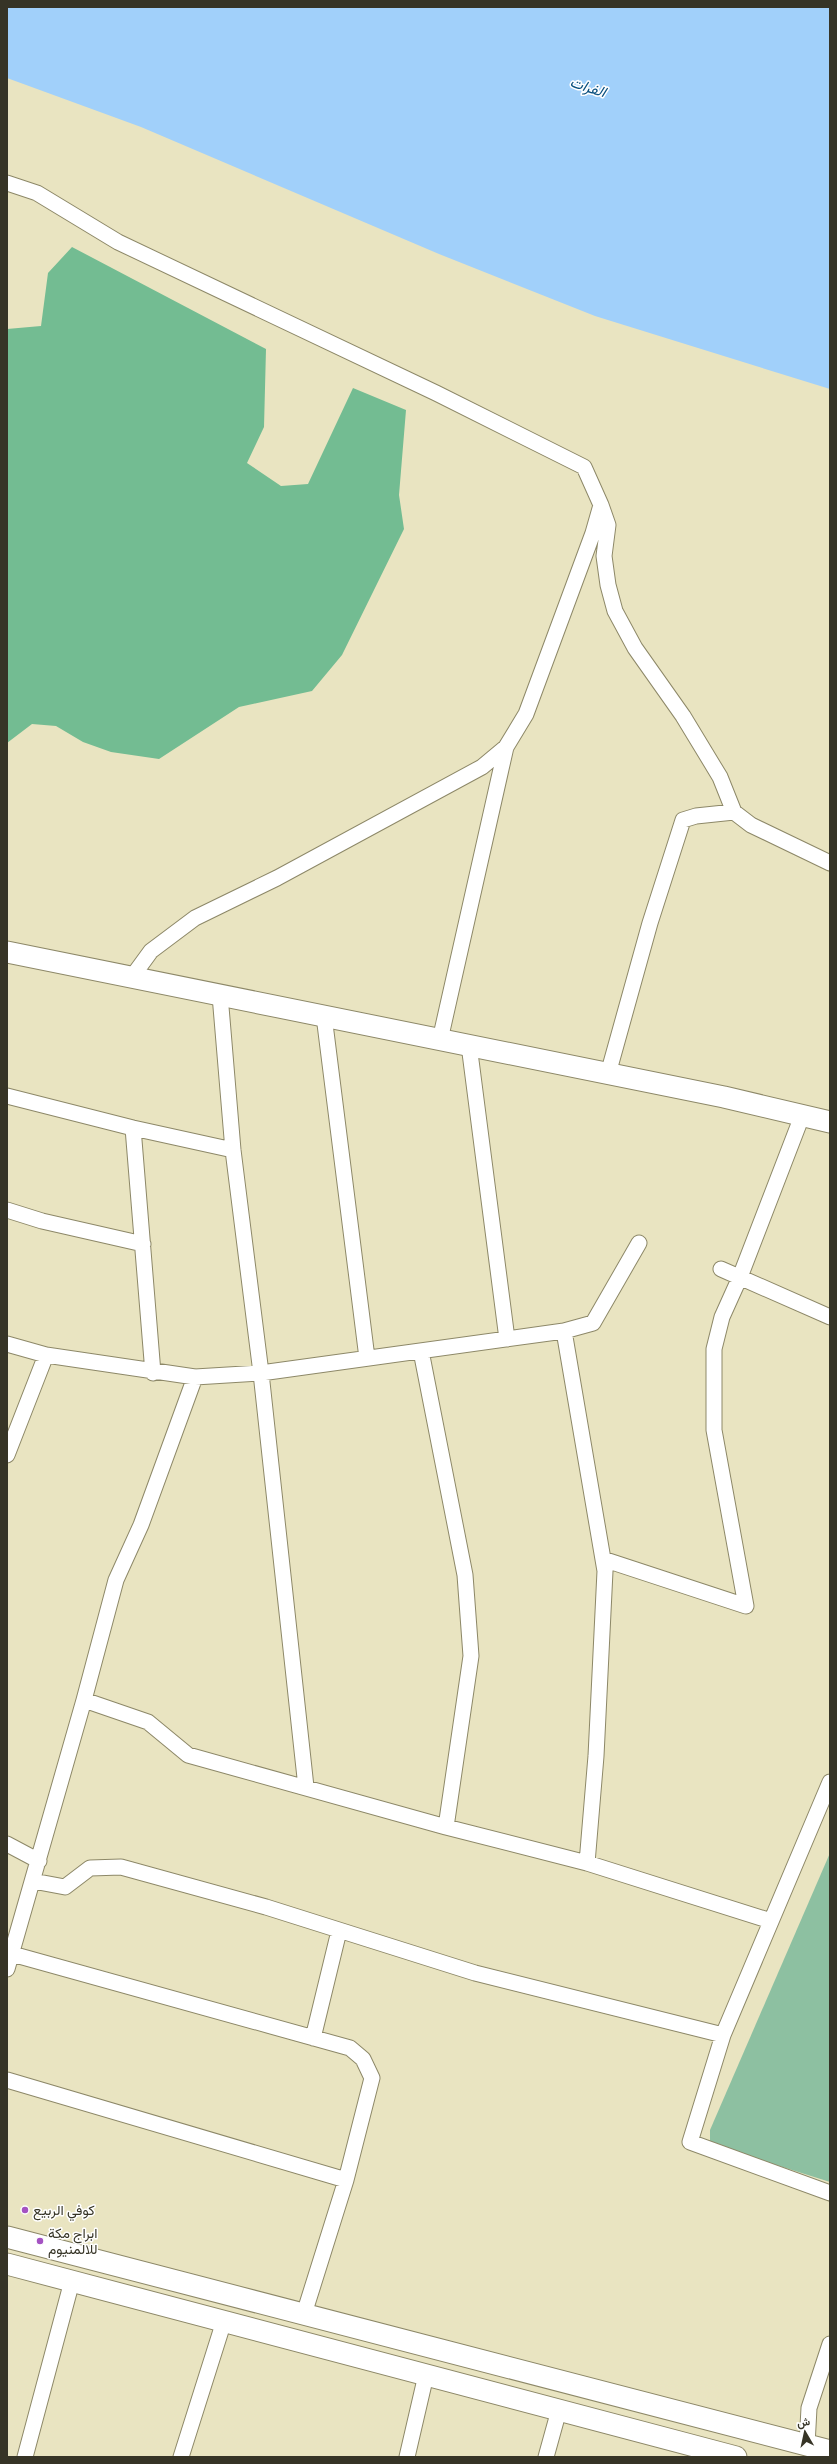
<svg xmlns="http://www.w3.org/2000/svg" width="837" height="2464" font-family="'Zilla Slab',Vazirmatn,serif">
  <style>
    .green { fill: #8dc0a1 }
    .forest { fill: #73bc92 }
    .water { fill: #a1d0fa }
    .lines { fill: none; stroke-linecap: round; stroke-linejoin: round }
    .street-casing { stroke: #8d8868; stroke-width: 17 }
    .secondary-casing { stroke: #8d8868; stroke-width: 23 }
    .street { stroke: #fff; stroke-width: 15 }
    .secondary { stroke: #fff; stroke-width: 21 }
    .poi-dot { fill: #a452c2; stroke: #fff; stroke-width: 1.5 }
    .labels { text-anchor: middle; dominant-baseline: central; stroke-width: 3; stroke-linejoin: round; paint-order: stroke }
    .poi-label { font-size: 14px; fill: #363426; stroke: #fff; text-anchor: start }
    .water-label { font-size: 15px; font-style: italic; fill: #0a507f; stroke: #fff }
  </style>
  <rect width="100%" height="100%" fill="#e9e4c1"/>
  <path class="green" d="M830 1853V2182L710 2144V2130Z"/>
  <path class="forest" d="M72 247 266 349 264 427 247 463 281 486 308 484 353 388 406 410 399 495 404 529 342 655 312 691 239 707 159 759 111 752 83 742 56 726 32 724 7 743V329L41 326 48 273Z"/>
  <path class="water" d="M7 7H830V389L595 316 439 254 141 127 7 78Z"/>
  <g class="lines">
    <defs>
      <path id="street" d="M7 183 37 193 118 242 436 393 584 467 601 505 593 533 526 714 506 747 482 767 277 878 195 918 151 951 132 977
        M601 505 608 525 604 556 608 585 615 611 635 648 683 716 720 777 734 812 751 825 830 863
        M220 995 233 1150 261 1373 306 1787
        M324 1016 367 1358
        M440 1040 506 747
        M469 1045 507 1339
        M608 1074 650 923 683 820 696 816 734 812
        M7 1096 133 1128 233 1150
        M133 1128 153 1373
        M7 1210 42 1221 143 1244
        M721 1269 830 1317
        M564 1331 605 1571 596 1756 587 1863
        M7 1344 46 1355 195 1377 261 1373 564 1331 593 1323 639 1243
        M421 1351 465 1575 471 1656 446 1827
        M7 1455 46 1355
        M603 1559 746 1606 714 1430V1349L722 1317 740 1277 802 1116
        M84 1700 148 1722 188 1755 446 1827 587 1863 771 1921
        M830 1782 723 2035 690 2142 830 2193
        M7 1844 39 1861
        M33 1881 65 1887 90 1868 121 1867 266 1907 475 1973 723 2035
        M12 1954 350 2048 363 2059 372 2078 346 2180 304 2314
        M7 1969 84 1700 116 1580 141 1525 195 1377
        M313 2038 339 1931
        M7 2080 346 2180
        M807 2445 809 2408 830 2344
        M25 2457 72 2281
        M181 2457 224 2321
        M407 2457 426 2375
        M546 2457 559 2410"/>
      <path id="secondary" d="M7 952 724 1097 830 1122
        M7 2237 830 2451
        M7 2264 736 2457"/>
    </defs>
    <use href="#street" class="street-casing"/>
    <use href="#secondary" class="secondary-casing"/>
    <use href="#street" class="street"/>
    <use href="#secondary" class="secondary"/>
  </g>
  <g class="poi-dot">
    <circle cx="25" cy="2210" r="4"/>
    <circle cx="40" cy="2241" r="4"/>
  </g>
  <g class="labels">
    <g class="poi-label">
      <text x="33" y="2210">كوفي الربيع</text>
      <text x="48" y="2233">ابراج مكة<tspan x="48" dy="16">للالمنيوم</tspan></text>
    </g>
    <g class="water-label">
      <text transform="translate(588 87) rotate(18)">الفرات</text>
    </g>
  </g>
  <rect width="837" height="2464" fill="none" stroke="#363426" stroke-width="16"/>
  <g transform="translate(805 2432) rotate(351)" stroke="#ffffff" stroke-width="3" paint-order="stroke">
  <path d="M0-3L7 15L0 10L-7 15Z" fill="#363426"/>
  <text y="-6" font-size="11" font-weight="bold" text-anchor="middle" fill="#363426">ش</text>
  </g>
</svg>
